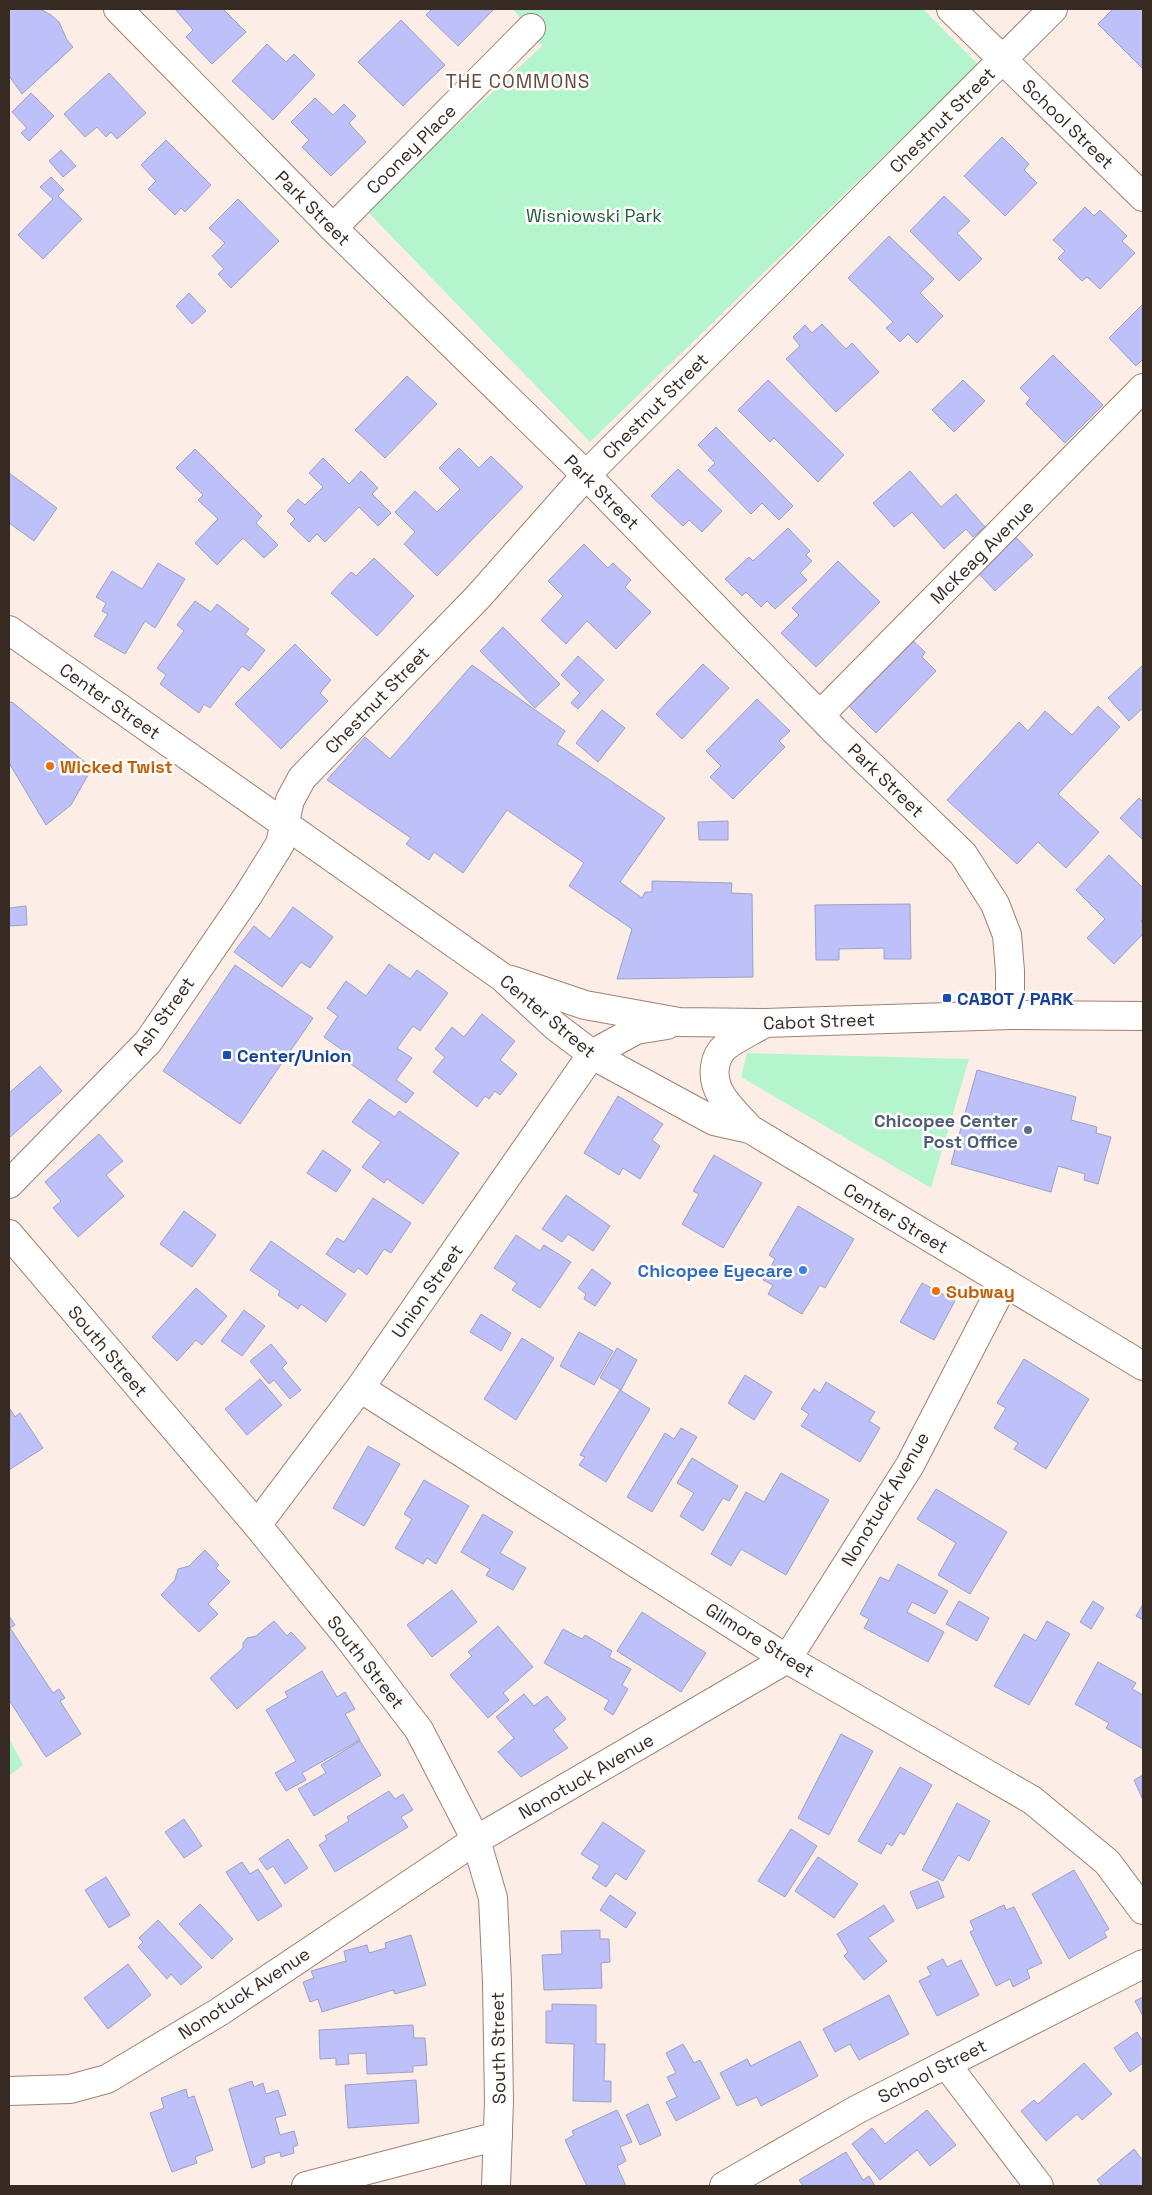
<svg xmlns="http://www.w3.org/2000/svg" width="1152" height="2195" font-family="'Space Grotesk',sans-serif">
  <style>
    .green { fill: #b5f5cd }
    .building { fill: #bec1f9; stroke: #9ea0c1 }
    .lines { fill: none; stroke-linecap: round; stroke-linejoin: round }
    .minor-casing { stroke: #a18170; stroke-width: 30 }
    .tertiary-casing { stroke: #a18170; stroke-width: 30 }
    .secondary-casing { stroke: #a18170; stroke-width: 30 }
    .minor { stroke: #fff; stroke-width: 28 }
    .tertiary { stroke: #fff; stroke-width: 28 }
    .secondary { stroke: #fff; stroke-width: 28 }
    .food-dot { fill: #e8710a; stroke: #fefefe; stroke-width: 2 }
    .transit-dot { fill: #1a4fb4; stroke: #fefefe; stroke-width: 2 }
    .service-dot { fill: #5c6f8a; stroke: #fefefe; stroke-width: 2 }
    .shop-dot { fill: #3f7fe0; stroke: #fefefe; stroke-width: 2 }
    .labels { text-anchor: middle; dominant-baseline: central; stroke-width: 5; stroke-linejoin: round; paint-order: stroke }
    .street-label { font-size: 18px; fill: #372a23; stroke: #fefefe }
    .park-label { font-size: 18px; fill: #22593c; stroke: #fefefe }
    .food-label { font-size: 18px; font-weight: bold; fill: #c56008; stroke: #fefefe; text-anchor: start }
    .transit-label { font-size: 18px; font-weight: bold; fill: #164399; stroke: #fefefe; text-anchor: start }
    .service-label { font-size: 18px; font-weight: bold; fill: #4e5e75; stroke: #fefefe; text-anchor: end }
    .shop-label { font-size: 18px; font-weight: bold; fill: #366cbe; stroke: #fefefe; text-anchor: end }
    .neighbourhood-label { font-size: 19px; letter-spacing: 1px; fill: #664839; stroke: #fefefe }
  </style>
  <rect width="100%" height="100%" fill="#fceee6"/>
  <path class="green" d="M513 9H923L978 64 590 442 366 210 542 46Z
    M747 1053 969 1059 931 1188 741 1077Z
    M9 1738 23 1765 9 1776Z"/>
  <path class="building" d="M9 9H40L51 15 59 22 67 40 73 47 22 94 9 76Z
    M175 9H223L246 32 212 64 186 37 193 30Z
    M432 9H494L458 46 426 15Z
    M1113 9H1143V69L1098 24Z
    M401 20 445 65 403 106 358 62Z
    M267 44 286 62 294 54 315 75 273 120 232 81Z
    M109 73 146 113 117 139 111 132 106 137 97 127 85 137 64 114Z
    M31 93 54 116 29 141 21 133 27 128 12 112Z
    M315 98 333 115 344 104 356 116 349 123 366 142 331 176 302 147 309 140 291 122Z
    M1002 137 1029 164 1024 170 1037 183 1005 216 964 176Z
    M166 140 211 185 185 212 181 208 175 215 148 189 156 181 141 165Z
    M61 150 76 166 63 177 49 161Z
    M51 177 64 190 58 196 82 219 43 259 18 235 53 199 40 187Z
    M944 196 970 221 957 233 982 259 959 281 910 231Z
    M238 199 279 241 231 288 218 274 224 269 212 256 225 243 209 228Z
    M1085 207 1094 216 1100 210 1127 236 1122 241 1135 253 1100 289 1087 277 1082 281 1058 258 1065 251 1053 240Z
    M889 236 934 279 920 293 943 316 917 343 908 334 900 342 886 328 893 322 848 278Z
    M189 293 206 311 192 324 176 306Z
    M1143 304V359L1136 366 1109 338Z
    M822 324 846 349 852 343 879 372 836 412 786 359 800 346 793 337 805 325 812 333Z
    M1053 355 1103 405 1065 443 1026 404 1030 398 1020 388Z
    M407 376 437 404 385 458 355 430Z
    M768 380 844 455 818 482 774 438 770 442 738 410Z
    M963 380 985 401 954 432 932 410Z
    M716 427 793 506 779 520 762 503 751 514 708 470 715 463 698 445Z
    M459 448 479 468 491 456 523 487 437 576 404 544 415 532 395 512 415 491 437 512 460 489 439 468Z
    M195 449 262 516 256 523 278 545 264 558 243 538 217 565 195 543 218 519 198 500 203 495 176 468Z
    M323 458 349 484 361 471 378 488 372 494 391 513 378 526 359 507 325 542 317 534 309 542 290 524 295 519 287 511 298 499 305 505 323 487 309 473Z
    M678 469 722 511 702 532 689 520 683 526 651 496Z
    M910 471 941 507 956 494 985 527 973 537 966 529 944 549 912 512 894 527 873 503Z
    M9 473 57 508 34 541 9 523Z
    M788 528 810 551 806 555 812 561 800 573 807 580 775 609 767 601 761 607 746 592 742 596 725 579 749 557 753 561Z
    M1009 530 1033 555 995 591 972 566Z
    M584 544 608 568 613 563 631 580 625 587 651 612 616 649 587 621 566 644 541 620 563 596 548 581Z
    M374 558 414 596 377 636 331 593 351 572 356 576Z
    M838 561 880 602 816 667 781 633 799 615 792 608Z
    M158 563 185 579 155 628 145 621 125 654 94 636 108 614 102 611 106 603 96 597 112 571 142 589Z
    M195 601 211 612 217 604 249 629 245 634 265 650 249 671 242 666 210 708 204 704 199 713 160 684 166 675 157 668 184 631 177 625Z
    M503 627 560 684 535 708 480 651Z
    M908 636 925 652 922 657 936 671 876 733 845 702Z
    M295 644 331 680 320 693 328 701 281 749 235 704Z
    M578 656 604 680 578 709 571 703 580 693 561 675Z
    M703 664 729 688 682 739 656 714Z
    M472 665 565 731 557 744 665 818 620 882 642 898 645 892H652V881L732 883 731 893 752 894 753 977 617 979 632 929 569 886 584 863 507 810 463 873 434 852 429 860 406 844 411 838 327 780 365 737 390 759Z
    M1143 665V708L1129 721 1108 698Z
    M757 699 790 731 779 741 785 747 733 799 710 777 721 766 706 751Z
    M12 702 92 768 71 805 46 825 9 763V703Z
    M1098 706 1120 727 1058 794 1099 832 1066 868 1038 842 1017 864 947 800 1019 722 1028 731 1045 711 1072 735Z
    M602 710 625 728 598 762 576 743Z
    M1139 798 1143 802V840L1120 818Z
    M728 821V840H699L698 822Z
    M1109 855 1143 888V918L1141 921 1143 923V934L1114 964 1087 938 1105 919 1076 890Z
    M910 904 911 959H884V948L839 949V960H816L815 905Z
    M26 906 27 925 9 926V908Z
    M293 907 333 937 310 968 301 962 282 987 234 952 254 926 270 939Z
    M389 964 410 979 417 970 448 993 420 1031 413 1026 397 1048 412 1058 396 1080 414 1093 406 1103 348 1062 352 1057 324 1037 338 1016 327 1008 346 981 366 996Z
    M235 965 313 1018 240 1124 163 1071Z
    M482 1014 515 1041 500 1060 517 1074 500 1095 495 1091 489 1099 485 1096 477 1107 433 1072 445 1057 435 1049 452 1027 464 1037Z
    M40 1066 62 1091 9 1138V1093Z
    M977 1070 1076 1097 1071 1120 1097 1127 1096 1133 1111 1137 1098 1184 1084 1180 1085 1174 1058 1166 1051 1192 951 1164Z
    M618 1096 663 1124 652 1140 660 1146 640 1179 623 1168 619 1175 584 1153Z
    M369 1099 395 1117 399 1111 459 1153 423 1204 387 1179 384 1183 362 1167 381 1142 352 1122Z
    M99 1134 123 1161 106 1175 124 1196 78 1237 53 1208 61 1201 45 1182Z
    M323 1150 351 1170 336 1192 307 1173Z
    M714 1155 762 1183 723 1248 682 1224 699 1194 693 1191Z
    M566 1195 610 1226 593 1251 568 1234 562 1242 542 1229Z
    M373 1198 411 1223 391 1253 384 1249 367 1275 358 1268 354 1273 326 1254 337 1238 344 1242Z
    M798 1206 854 1239 825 1288 820 1285 802 1314 768 1294 773 1285 763 1280 775 1259 769 1255Z
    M184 1211 216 1235 192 1267 160 1244Z
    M516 1235 540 1251 544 1245 571 1262 540 1308 512 1290 517 1283 494 1268Z
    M271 1241 346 1294 326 1322 301 1304 298 1309 278 1295 280 1291 250 1270Z
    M592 1269 611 1283 595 1306 584 1299 586 1294 578 1288Z
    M922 1283 955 1301 934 1340 900 1322Z
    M196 1288 227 1316 202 1345 196 1340 177 1361 152 1337Z
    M244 1310 265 1326 242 1356 221 1341Z
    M481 1314 511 1333 501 1351 470 1332Z
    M579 1332 613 1351 594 1385 560 1366Z
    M522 1338 554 1358 516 1420 484 1399Z
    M271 1344 287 1363 282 1368 301 1390 290 1399 274 1380 269 1384 250 1361Z
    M617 1348 637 1360 621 1390 600 1378Z
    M1024 1359 1089 1399 1046 1469 1014 1449 1018 1443 994 1428 1006 1408 997 1403Z
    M745 1375 772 1392 754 1420 728 1403Z
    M260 1379 282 1405 247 1435 225 1409Z
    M826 1382 875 1412 869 1421 880 1428 860 1462 801 1426 809 1414 801 1409 814 1389 820 1393Z
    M620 1390 650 1409 606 1482 579 1465 585 1457 580 1455Z
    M10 1409 15 1417 20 1413 43 1448 9 1470Z
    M681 1428 697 1437 652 1512 627 1497 665 1433 674 1439Z
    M368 1446 400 1464 364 1526 333 1508Z
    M692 1458 738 1486 729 1501 723 1498 703 1531 680 1516 694 1493 677 1483Z
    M781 1473 829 1500 786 1575 741 1549 731 1566 711 1554 746 1492 764 1502Z
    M424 1480 469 1506 436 1564 427 1558 423 1564 395 1548 412 1519 404 1514Z
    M936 1489 1007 1532 970 1594 938 1575 956 1543 917 1519Z
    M483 1514 513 1532 500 1553 526 1568 513 1590 486 1575 490 1569 461 1552Z
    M205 1550 219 1565 216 1568 230 1582 208 1604 218 1614 199 1632 161 1595 175 1580 178 1569 189 1566Z
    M898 1564 948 1591 935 1614 912 1602 907 1612 944 1632 928 1662 864 1628 869 1619 860 1614 880 1577 889 1581Z
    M452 1590 477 1622 432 1657 407 1625Z
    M959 1601 989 1618 977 1641 946 1624Z
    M1093 1601 1104 1608 1091 1629 1080 1622Z
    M1143 1604V1620L1136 1616Z
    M642 1612 706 1653 681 1692 617 1651Z
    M9 1616 15 1625 10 1628 53 1693 59 1689 65 1698 60 1701 81 1734 46 1757 9 1700Z
    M274 1621 287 1636 291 1632 306 1648 237 1709 210 1678 243 1648V1643L247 1638 256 1636Z
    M1047 1621 1070 1634 1029 1705 994 1686 1024 1634 1036 1641Z
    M498 1626 533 1667 503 1693 509 1700 488 1718 450 1675 472 1656 468 1652Z
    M563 1629 582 1639 585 1635 612 1651 609 1657 631 1669 622 1685 628 1689 613 1715 604 1709 609 1700 544 1663Z
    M1098 1662 1136 1683 1132 1689 1143 1695V1749L1106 1728 1109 1723 1075 1704Z
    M322 1671 337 1697 345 1692 355 1709 345 1714 360 1740 302 1773 306 1780 286 1791 275 1773 296 1761 266 1710 288 1697 285 1692Z
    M524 1694 534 1706 547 1696 566 1719 553 1730 568 1748 521 1777 498 1752 514 1738 496 1717Z
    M841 1734 873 1751 829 1835 798 1818Z
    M360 1741 381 1775 314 1816 298 1789 326 1773 321 1765Z
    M900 1767 932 1785 904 1835 900 1832 892 1846 887 1843 881 1854 858 1841Z
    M1143 1775V1800L1134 1780Z
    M389 1791 395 1799 403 1794 413 1810 401 1817 408 1827 335 1872 319 1845 327 1840 325 1836 349 1821 347 1817Z
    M957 1803 990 1821 969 1861 958 1855 943 1881 922 1870Z
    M184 1819 202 1846 184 1858 165 1832Z
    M603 1822 645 1851 626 1880 616 1873 606 1887 592 1878 600 1866 581 1854Z
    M791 1829 817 1846 785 1897 758 1881Z
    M288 1839 308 1868 285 1884 273 1866 267 1870 259 1859Z
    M818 1857 858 1884 834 1918 795 1891Z
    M242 1862 250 1874 258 1869 282 1906 258 1921 226 1872Z
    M1074 1870 1109 1929 1104 1932 1107 1937 1069 1959 1032 1894Z
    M106 1877 130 1915 109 1928 85 1890Z
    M938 1881 944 1897 917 1909 910 1892Z
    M610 1895 636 1913 626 1928 600 1910Z
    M200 1904 233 1939 212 1959 179 1924Z
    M884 1905 894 1921 868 1938 887 1961 864 1980 844 1956 848 1952 837 1934Z
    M1004 1905 1006 1910 1014 1907 1042 1963 1027 1970 1030 1978 1013 1987 1010 1979 996 1986 970 1932 974 1930 970 1921Z
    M158 1920 202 1967 181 1985 171 1974 167 1979 138 1947 143 1942 139 1938Z
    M600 1930V1939H609L610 1962 601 1963 602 1988 544 1990 542 1955 562 1954 561 1931Z
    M411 1935 426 1985 395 1994 393 1990 322 2012 318 1999 310 2002 303 1982 314 1978 311 1971 346 1961 344 1951 367 1945 369 1953 386 1948 385 1943Z
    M943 1959 947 1967 961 1960 979 1995 937 2016 919 1981 931 1975 927 1967Z
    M128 1964 151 1995 108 2029 84 1998Z
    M889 1995 909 2034 859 2060 850 2044 835 2052 823 2029Z
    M1143 1997V2016L1135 2001Z
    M552 2004 596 2005V2044H605L604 2081H611V2102L573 2101 574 2044 546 2043V2011H552Z
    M413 2025 414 2038H425L427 2065 413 2066V2072L367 2074 366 2053 348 2054 349 2064 336 2065V2058L320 2059 319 2030Z
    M1137 2032 1143 2041V2063L1130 2072 1114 2048Z
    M800 2041 818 2076 761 2106 757 2097 737 2106 720 2073 747 2059 751 2066Z
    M683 2044 694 2063 700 2060 720 2098 676 2121 666 2102 677 2097 667 2077 676 2073 666 2053Z
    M1084 2063 1112 2094 1082 2120 1077 2114 1046 2141 1021 2111 1034 2100 1038 2104Z
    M416 2080 419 2123 348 2128 345 2085Z
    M252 2081 254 2087 263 2083 266 2094 278 2090 286 2115 275 2118 280 2135 294 2131 298 2145 293 2147 294 2153 281 2157 280 2152 264 2157 265 2163 252 2168 229 2089Z
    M186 2089 188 2098 194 2096 213 2150 195 2157 197 2163 172 2172 150 2113 164 2108 161 2098Z
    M648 2104 661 2135 640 2145 626 2115Z
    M617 2110 632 2142 620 2147 626 2161 617 2166 626 2186H587L565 2140 574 2135 572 2131Z
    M927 2110 956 2145 930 2166 917 2150 880 2180 852 2144 872 2128 885 2144Z
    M1134 2149 1143 2161V2186H1099L1101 2185 1097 2180Z
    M846 2152 863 2180 869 2176 875 2186H803L799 2180Z"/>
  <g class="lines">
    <defs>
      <path id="minor" d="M118 9 333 228 586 475 835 731 963 854 995 904 1007 935 1010 971V1015
        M951 9 1143 197
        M333 228 531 28
        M820 715 1143 388
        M9 1184 148 1042 247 897 280 844 290 800 302 778 478 597 586 475 1053 9
        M360 1388 787 1659 1032 1800 1107 1862 1143 1910
        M257 1525 360 1388 592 1054
        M946 2064 1039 2186
        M9 2091 70 2089 107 2079 219 2012 476 1840 787 1659 910 1465 1004 1283
        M306 2186 498 2136
        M724 2186 858 2109 1143 1964"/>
      <path id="tertiary" d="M9 1234 257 1525 348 1637 419 1730 476 1840 493 1898 497 1982 499 2101 496 2186"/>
      <path id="secondary" d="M9 630 502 977 555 1026 596 1057 714 1121 750 1129 1143 1366
        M511 980 585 1005 679 1022 765 1023 1010 1015 1143 1016
        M592 1054 636 1030 667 1025
        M750 1129C734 1111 711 1093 715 1067 716 1059 718 1053 725 1047 736 1038 752 1031 765 1023"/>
    </defs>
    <use href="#minor" class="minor-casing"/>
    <use href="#tertiary" class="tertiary-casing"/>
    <use href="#secondary" class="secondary-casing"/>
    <use href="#minor" class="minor"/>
    <use href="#tertiary" class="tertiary"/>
    <use href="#secondary" class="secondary"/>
  </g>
  <g class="food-dot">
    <circle cx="50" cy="766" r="5"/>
    <circle cx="936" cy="1291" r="5"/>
  </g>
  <g class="transit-dot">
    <rect x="942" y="993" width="10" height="10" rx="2.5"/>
    <rect x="222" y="1050" width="10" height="10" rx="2.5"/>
  </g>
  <circle class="service-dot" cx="1028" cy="1130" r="5"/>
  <circle class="shop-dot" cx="803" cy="1270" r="5"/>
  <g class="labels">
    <g class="street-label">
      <text transform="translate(942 120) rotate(-45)">Chestnut Street</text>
      <text transform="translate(1068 124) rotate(44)">School Street</text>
      <text transform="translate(411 149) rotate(-45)">Cooney Place</text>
      <text transform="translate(313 208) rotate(45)">Park Street</text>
      <text transform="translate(655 406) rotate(-45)">Chestnut Street</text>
      <text transform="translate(602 492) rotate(45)">Park Street</text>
      <text transform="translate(982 552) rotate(-45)">McKeag Avenue</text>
      <text transform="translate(377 700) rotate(-46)">Chestnut Street</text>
      <text transform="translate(110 701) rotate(35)">Center Street</text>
      <text transform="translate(886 780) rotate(44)">Park Street</text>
      <text transform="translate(163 1016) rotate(-54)">Ash Street</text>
      <text transform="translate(548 1016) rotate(40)">Center Street</text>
      <text transform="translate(819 1021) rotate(-2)">Cabot Street</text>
      <text transform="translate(896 1218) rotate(31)">Center Street</text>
      <text transform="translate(427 1291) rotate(-55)">Union Street</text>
      <text transform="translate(108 1351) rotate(50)">South Street</text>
      <text transform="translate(885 1499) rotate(-59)">Nonotuck Avenue</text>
      <text transform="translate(760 1640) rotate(32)">Gilmore Street</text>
      <text transform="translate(366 1662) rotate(52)">South Street</text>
      <text transform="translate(586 1776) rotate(-30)">Nonotuck Avenue</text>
      <text transform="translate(244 1993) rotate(-33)">Nonotuck Avenue</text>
      <text transform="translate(498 2048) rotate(-91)">South Street</text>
      <text transform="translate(932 2071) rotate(-27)">School Street</text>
    </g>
    <g class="park-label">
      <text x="594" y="215">Wisniowski Park</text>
    </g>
    <g class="food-label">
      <text x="60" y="766">Wicked Twist</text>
      <text x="946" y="1291">Subway</text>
    </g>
    <g class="transit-label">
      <text x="957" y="998">CABOT / PARK</text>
      <text x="237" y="1055">Center/Union</text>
    </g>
    <g class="service-label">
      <text x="1018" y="1120">Chicopee Center<tspan x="1018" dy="21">Post Office</tspan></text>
    </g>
    <g class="shop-label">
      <text x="793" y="1270">Chicopee Eyecare</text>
    </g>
    <g class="neighbourhood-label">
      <text x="518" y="81">THE COMMONS</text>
    </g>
  </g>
  <rect width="1152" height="2195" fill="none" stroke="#372a23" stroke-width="20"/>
</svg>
